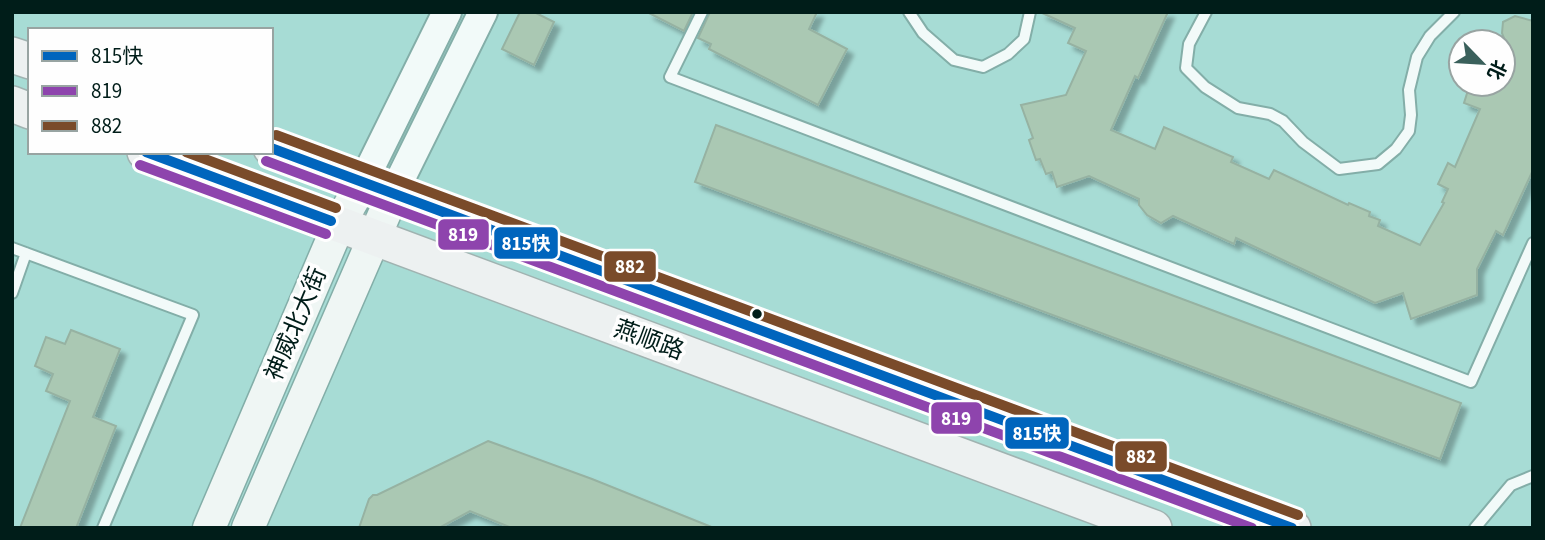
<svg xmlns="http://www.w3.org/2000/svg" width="1545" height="540" font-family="'Source Sans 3','Noto Sans SC',sans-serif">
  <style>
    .building { fill: #aac8b3; stroke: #96b2a2; stroke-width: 2; filter: url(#shadow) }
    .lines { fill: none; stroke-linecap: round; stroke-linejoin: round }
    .service-casing { stroke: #83aea8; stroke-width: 14 }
    .tertiary-casing { stroke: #83aea8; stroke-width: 32 }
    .secondary-casing { stroke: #83aea8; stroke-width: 35 }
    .primary-casing { stroke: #a0b3b1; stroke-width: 38 }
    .service { stroke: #f2faf9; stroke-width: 10 }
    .tertiary { stroke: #f2faf9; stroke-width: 28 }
    .secondary { stroke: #eff6f4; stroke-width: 32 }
    .primary { stroke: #edf1f1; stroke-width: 35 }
    .bus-1-casing { stroke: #fefefe; stroke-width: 16 }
    .bus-2-casing { stroke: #fefefe; stroke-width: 16 }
    .bus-3-casing { stroke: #fefefe; stroke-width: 16 }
    .bus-1 { stroke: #0065bd; stroke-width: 10 }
    .bus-2 { stroke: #8e44ad; stroke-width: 10 }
    .bus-3 { stroke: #7a4b2a; stroke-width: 10 }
    .bus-dot { fill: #001d19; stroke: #fefefe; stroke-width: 2.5 }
    .labels { text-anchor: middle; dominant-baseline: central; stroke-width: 7; stroke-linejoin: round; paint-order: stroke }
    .street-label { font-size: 24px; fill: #001d19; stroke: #fefefe }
    .line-badge { stroke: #fefefe; stroke-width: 2.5 }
    .badge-label { font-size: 19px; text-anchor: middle; font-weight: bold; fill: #fff }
  </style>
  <defs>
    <filter id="shadow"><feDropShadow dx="6" dy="6" stdDeviation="2" flood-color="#0004"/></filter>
  </defs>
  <rect width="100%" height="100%" fill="#a7dcd5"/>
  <path class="building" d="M520 12H534L554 22 534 65 502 49Z
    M647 12H693L684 31Z
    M710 12H817L809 29 847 49 818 105 709 49 711 44 698 38Z
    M1040 12H1168L1138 78 1135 76 1111 130 1155 149 1164 127 1233 157 1231 162 1269 179 1274 170 1348 205 1349 203 1370 212 1369 216 1380 220 1378 226 1420 245 1444 203 1442 202 1448 189 1438 184 1448 163 1455 167 1480 109 1464 103 1470 84H1503V50L1506 43 1502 33 1503 22 1515 16 1533 21V170L1503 235 1496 231 1477 269V295L1411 319 1403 293 1375 303 1236 238 1234 244 1173 216 1161 223 1147 215 1139 205V199L1089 176 1057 187 1052 172 1046 174 1040 159 1036 160 1029 140 1033 138 1021 105 1066 95 1086 51 1068 43 1075 28Z
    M716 125 1461 403 1440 459 695 182Z
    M71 330 120 349 93 417 116 426 76 528H20L70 401 46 391 53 374 35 366 46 337 65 344Z
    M488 441 592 479 714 528H512L470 511 439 528H359L369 499 373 495H377Z"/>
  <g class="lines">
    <defs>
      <path id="service" d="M702 12 670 77 1471 382 1533 243
        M909 12 923 33 954 60 983 67 1008 54 1024 39 1030 12
        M1206 12 1189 44 1186 68 1205 87 1238 108 1270 114 1283 121 1303 142 1339 169 1378 164 1396 149 1409 131 1411 115 1409 90 1417 57 1430 36 1454 12
        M12 248 193 315 103 528
        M12 293 26 253
        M1475 528 1511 485 1533 476"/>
      <path id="tertiary" d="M363 182 447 12
        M394 192 483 12"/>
      <path id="secondary" d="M209 528 339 224 363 182
        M248 528 394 192"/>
      <path id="primary" d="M12 55 30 61
        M12 104 30 111
        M271 148 1293 528
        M145 152 1154 528"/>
    </defs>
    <use href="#service" class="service-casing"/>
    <use href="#tertiary" class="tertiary-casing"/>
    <use href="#secondary" class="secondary-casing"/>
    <use href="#primary" class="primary-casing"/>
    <use href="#service" class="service"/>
    <use href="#tertiary" class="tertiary"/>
    <use href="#secondary" class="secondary"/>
    <use href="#primary" class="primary"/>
    <defs>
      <path id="bus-1" d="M271 148 1292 528
        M146 152 331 221"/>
      <path id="bus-2" d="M266 161 1252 528
        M140 165 326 234"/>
      <path id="bus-3" d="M276 135 1298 515
        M186 152 336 208"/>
    </defs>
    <use href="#bus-1" class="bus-1-casing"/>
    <use href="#bus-2" class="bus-2-casing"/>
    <use href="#bus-3" class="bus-3-casing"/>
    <use href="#bus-1" class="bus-1"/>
    <use href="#bus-2" class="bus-2"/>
    <use href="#bus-3" class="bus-3"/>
  </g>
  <circle class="bus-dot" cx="757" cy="314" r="6"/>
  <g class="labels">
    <g class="street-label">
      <text transform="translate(296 324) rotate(-67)">神威北大街</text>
      <text transform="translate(649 340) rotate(20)">燕顺路</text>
    </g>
  </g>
  <g class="line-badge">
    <rect x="437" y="218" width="53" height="33" rx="7" fill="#8e44ad"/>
    <rect x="493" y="226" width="66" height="34" rx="7" fill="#0065bd"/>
    <rect x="603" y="250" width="54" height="33" rx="7" fill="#7a4b2a"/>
    <rect x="930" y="401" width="53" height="34" rx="7" fill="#8e44ad"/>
    <rect x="1004" y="416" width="66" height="34" rx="7" fill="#0065bd"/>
    <rect x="1114" y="440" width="54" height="33" rx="7" fill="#7a4b2a"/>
  </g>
  <g class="badge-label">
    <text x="463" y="241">819</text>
    <text x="526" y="250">815快</text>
    <text x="630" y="273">882</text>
    <text x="956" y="425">819</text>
    <text x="1037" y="440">815快</text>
    <text x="1141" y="463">882</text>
  </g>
  <rect width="1545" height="540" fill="none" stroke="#001d19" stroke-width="28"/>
  <rect x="28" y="28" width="245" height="126" fill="#fefefe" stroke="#98a4a2" stroke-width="2"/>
  <rect x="42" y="51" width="35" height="10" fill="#0065bd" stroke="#98a4a2" stroke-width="2"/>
  <text x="91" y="63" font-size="21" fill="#001d19">815快</text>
  <rect x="42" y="86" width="35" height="10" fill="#8e44ad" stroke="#98a4a2" stroke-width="2"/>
  <text x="91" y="98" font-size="21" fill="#001d19">819</text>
  <rect x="42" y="121" width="35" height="10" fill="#7a4b2a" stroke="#98a4a2" stroke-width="2"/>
  <text x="91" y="133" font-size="21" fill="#001d19">882</text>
  <g transform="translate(1482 63) rotate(115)"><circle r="33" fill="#fefefe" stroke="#98a4a2" stroke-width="2"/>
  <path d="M0-5L12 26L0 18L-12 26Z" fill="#3a605b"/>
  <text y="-10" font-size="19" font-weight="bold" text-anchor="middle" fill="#001d19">北</text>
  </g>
</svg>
